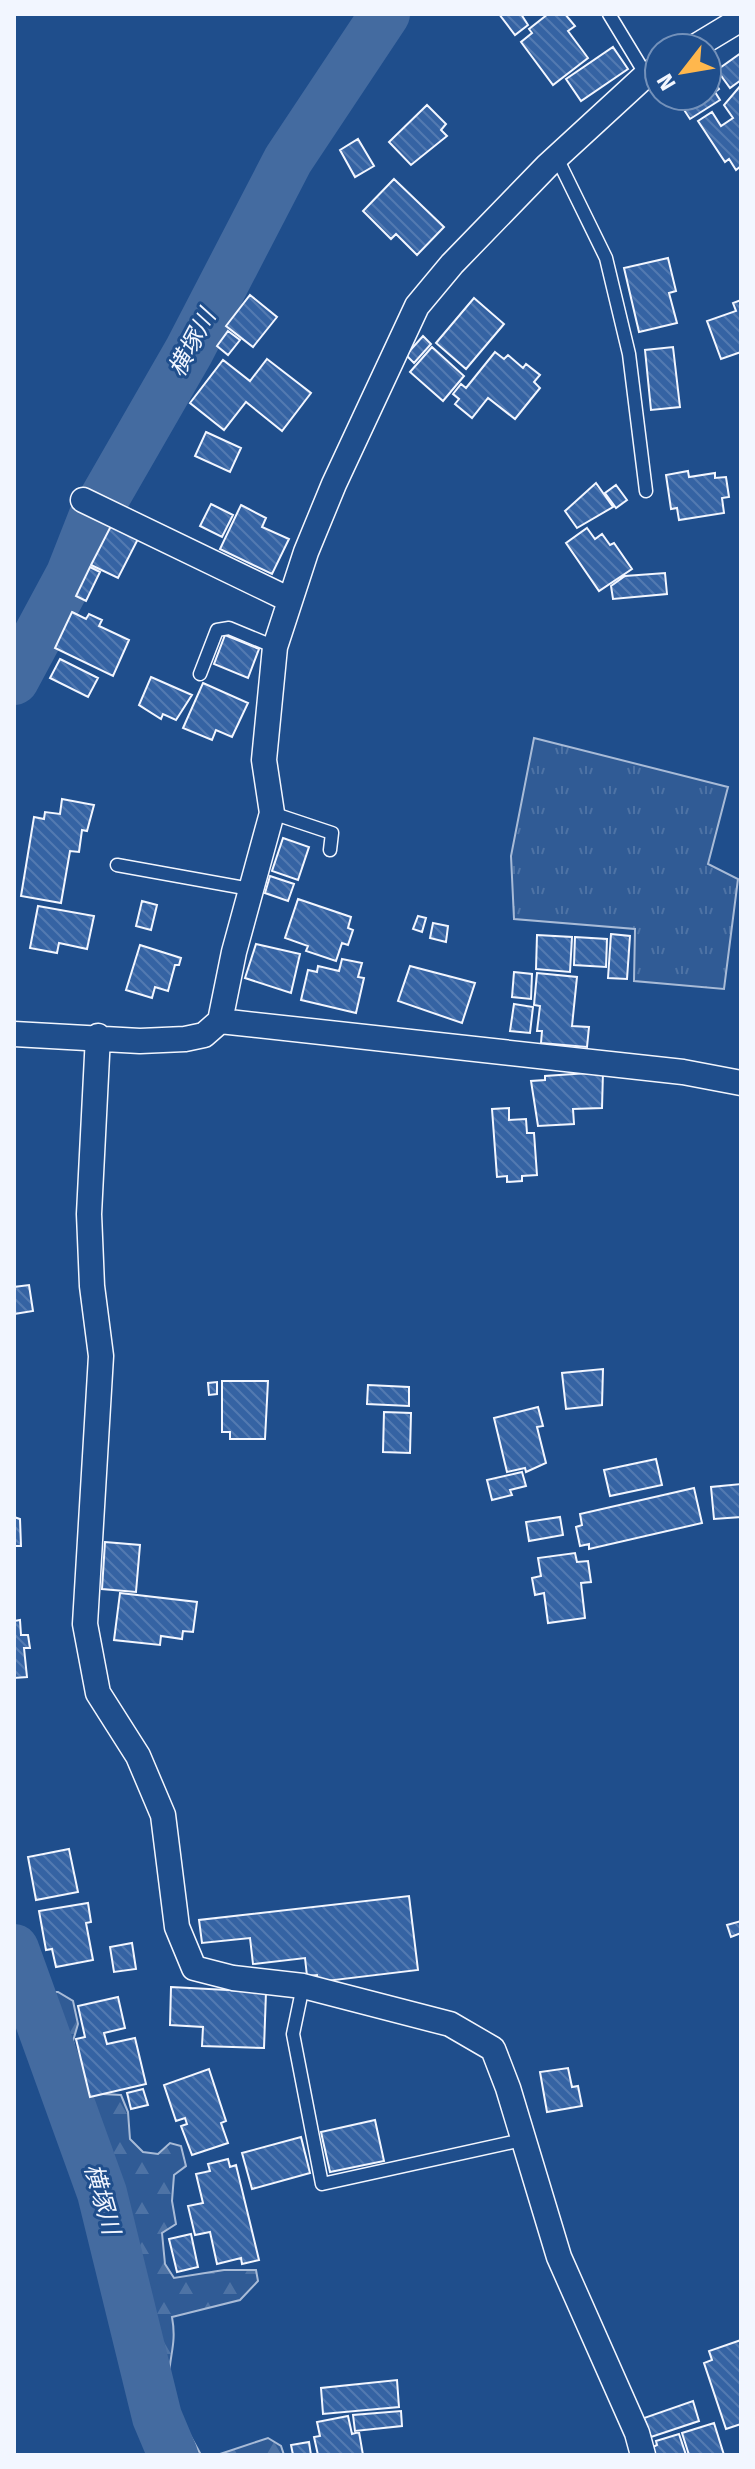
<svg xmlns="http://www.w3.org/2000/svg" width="755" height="2469" font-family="'Fira Sans','Noto Sans JP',sans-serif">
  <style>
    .grass { fill: url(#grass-tufts); stroke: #a8bbd7; stroke-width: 2 }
    .forest { fill: url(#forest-firs); stroke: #a8bbd7; stroke-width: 2 }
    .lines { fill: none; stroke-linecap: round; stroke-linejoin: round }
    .river { stroke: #446ba0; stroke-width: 50 }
    .building { fill: url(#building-back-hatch); stroke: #f2f6ff; stroke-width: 2 }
    .service-casing { stroke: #f2f6ff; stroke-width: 15 }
    .minor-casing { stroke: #f2f6ff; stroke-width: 27 }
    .service { stroke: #1f4e8c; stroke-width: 12 }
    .minor { stroke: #1f4e8c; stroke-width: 24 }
    .labels { text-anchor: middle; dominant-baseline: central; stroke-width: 6; stroke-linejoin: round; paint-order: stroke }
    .water-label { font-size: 24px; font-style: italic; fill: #f2f6ff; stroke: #1f4e8c }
  </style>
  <defs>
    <pattern id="grass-tufts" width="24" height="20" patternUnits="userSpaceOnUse" patternTransform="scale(2)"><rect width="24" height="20" fill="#305b95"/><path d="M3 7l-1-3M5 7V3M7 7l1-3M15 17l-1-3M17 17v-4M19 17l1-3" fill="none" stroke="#4e73a5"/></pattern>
    <pattern id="forest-firs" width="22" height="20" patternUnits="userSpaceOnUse" patternTransform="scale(2)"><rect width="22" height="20" fill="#305b95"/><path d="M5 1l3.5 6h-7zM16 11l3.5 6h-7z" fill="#4e73a5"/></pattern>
    <pattern id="building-back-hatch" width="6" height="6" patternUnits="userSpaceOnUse" patternTransform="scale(2)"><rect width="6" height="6" fill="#3563a3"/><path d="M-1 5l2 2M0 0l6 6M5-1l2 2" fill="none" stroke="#537ab1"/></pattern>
  </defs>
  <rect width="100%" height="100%" fill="#1f4e8c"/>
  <path class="grass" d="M534 738 728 787 708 864 738 879 724 989 634 981 635 929 514 919 511 856Z"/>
  <path class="forest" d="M39 1992H58L73 2001 78 2024 73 2041 84 2093 121 2095 128 2112 130 2139 143 2152 158 2154 170 2143 181 2146 186 2166 174 2175 172 2201 176 2224 162 2233 165 2264 174 2278 224 2270H256L258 2281 240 2300 172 2317C177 2344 169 2356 169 2379 170 2405 189 2432 201 2455H184L161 2405 122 2216 112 2189 82 2154 66 2129 60 2098 31 2024 29 2011Z
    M268 2438 281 2446 284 2455H217Z"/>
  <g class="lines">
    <path class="river" d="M14 680 71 574 93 518 189 351 288 160 385 14
      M14 1949 102 2193 157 2417 173 2455"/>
  </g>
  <path class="building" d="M499 14H521L528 25 515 35Z
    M548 14H565L575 26 568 31 588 58 553 85 521 42 532 33 529 29Z
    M613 47 628 69 581 101 566 79Z
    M741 53V80L730 88 717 70Z
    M707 70 719 89 715 92 720 100 690 119 675 96H707Z
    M741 85V166L736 170 729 159 725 162 698 121 712 112 721 126 733 118 724 105Z
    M427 105 446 124 441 130 447 136 411 165 389 142Z
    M358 139 374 166 355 177 340 150Z
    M394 179 444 227 417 255 396 234 391 239 363 211Z
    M668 258 676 291 669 293 677 323 639 332 624 268Z
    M250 295 277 317 253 347 226 326Z
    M474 298 504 324 466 369 436 343Z
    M741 300V352L721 359 707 321 736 311 733 303Z
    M228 331 240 340 228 355 217 346Z
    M423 336 431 344 414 363 406 355Z
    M432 347 464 376 443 401 410 372Z
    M673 347 680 407 651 410 645 350Z
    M495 352 504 359 508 355 523 368 526 364 540 375 534 382 540 388 515 419 488 398 472 418 455 404 459 399 453 394 461 384 466 388Z
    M267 359 311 393 282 431 246 402 224 430 190 403 223 360 250 381Z
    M206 432 241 448 230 472 195 456Z
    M688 471 689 477 715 473V478L726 477 729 497 722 498 724 513 679 520 677 508 671 509 666 475Z
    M596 483 613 507 577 528 565 511Z
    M616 485 627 500 616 508 605 493Z
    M211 504 233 515 222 537 200 526Z
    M241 505 266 518 262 527 289 539 272 574 220 549Z
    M112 524 139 537 118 578 91 565Z
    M587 528 595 539 602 534 610 545 614 543 632 569 599 591 566 543Z
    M90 567 100 572 86 601 76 596Z
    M665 573 667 594 613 599 611 586 625 576Z
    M72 612 86 619 89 614 102 620 99 626 129 640 113 676 55 648Z
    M225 635 259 649 248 678 214 664Z
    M60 659 98 678 88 697 50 678Z
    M151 677 192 695 176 720 163 714 161 719 139 705Z
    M203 683 248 703 232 737 216 730 212 740 183 728Z
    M62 799 94 805 87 831 82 830 79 852 70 851 61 903 21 896 34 817 44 819 45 812 60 814Z
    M283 838 309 847 298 880 272 871Z
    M270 876 294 884 288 901 265 893Z
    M298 899 351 917 348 928 353 930 348 945 342 943 336 961 306 951 308 946 285 938Z
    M142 901 157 905 151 930 136 926Z
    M38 906 94 916 87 949 59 943 57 953 30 948Z
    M418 916 426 918 422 932 413 929Z
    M433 923 448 926 446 942 430 938Z
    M611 934 630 936 627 979 608 978Z
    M537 935 572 937 570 972 536 969Z
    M575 937 607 939 606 967 574 965Z
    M256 944 300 954 291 993 245 978Z
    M140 945 181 958 179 965H175L168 991 155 987 152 998 126 990Z
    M342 959 362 963 358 977 364 978 356 1013 301 1000 308 970 317 972 318 966 339 971Z
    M410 966 475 983 462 1023 398 1001Z
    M514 972 532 974 531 999 512 997Z
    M537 973 577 977 572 1026 589 1027 587 1047 541 1043 542 1031H537L540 1006 534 1005Z
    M514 1004 533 1007 530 1033 510 1031Z
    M603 1072 602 1108 573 1109 574 1124 538 1126 531 1081 545 1080V1076Z
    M509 1108V1120L526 1119 527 1133H534L537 1175 522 1176V1181L507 1182V1176L497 1177 492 1109Z
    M29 1285 33 1311 14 1314V1287Z
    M603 1369 602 1405 566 1409 562 1373Z
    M222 1381H268L265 1439H230V1432H222Z
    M217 1382V1394L209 1395 208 1383Z
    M368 1385 409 1387V1406L367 1404Z
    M538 1407 543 1426 537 1427 546 1463 526 1472 525 1468 507 1472 494 1418Z
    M384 1412 411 1413 410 1453 383 1452Z
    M656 1459 662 1485 610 1496 604 1470Z
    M522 1472 526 1486 510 1490 512 1495 492 1500 487 1480Z
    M741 1484V1517L714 1519 711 1487Z
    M694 1488 702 1523 589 1549V1544L580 1546 576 1527 582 1525 580 1514Z
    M14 1517 20 1519 21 1546H14Z
    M560 1517 563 1535 529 1541 526 1522Z
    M105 1542 140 1545 136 1592 102 1589Z
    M575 1553 577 1562 588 1561 591 1582 581 1583 585 1618 548 1623 544 1593 535 1595 532 1578 541 1576 538 1558Z
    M120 1593 197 1602 193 1632 183 1631 182 1639 161 1636 160 1645 114 1640Z
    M20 1620 21 1635H28L30 1648H24L27 1677 14 1678V1621Z
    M69 1849 78 1892 36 1900 28 1857Z
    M409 1896 418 1970 318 1982 317 1975 307 1976 305 1958 253 1964 250 1938 202 1943 199 1920Z
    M88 1903 91 1922 86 1923 93 1960 56 1967 52 1949 46 1950 39 1911Z
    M741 1921V1933L731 1937 727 1925Z
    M132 1943 136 1969 114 1972 110 1947Z
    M171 1987 266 1992 264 2048 202 2046 203 2027 170 2025Z
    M118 1997 125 2028 104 2033 107 2044 135 2038 146 2084 90 2097 76 2039 85 2037 78 2006Z
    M568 2068 572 2087 578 2086 582 2106 547 2112 540 2072Z
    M209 2069 226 2121 221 2123 228 2143 192 2155 181 2126 187 2124 185 2118 176 2121 164 2085Z
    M143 2089 148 2105 131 2109 127 2093Z
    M375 2120 384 2161 330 2172 321 2132Z
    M301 2137 310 2173 252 2189 242 2153Z
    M228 2159 230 2167 236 2165 259 2260 242 2264 241 2258 217 2264 210 2232 195 2235 188 2206 203 2203 196 2174 210 2171 208 2164Z
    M191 2234 198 2267 177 2272 169 2239Z
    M741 2340V2424L726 2429 704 2363 712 2360 709 2351Z
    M397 2380 399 2407 323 2414 321 2388Z
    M693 2401 699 2421 651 2437 644 2418Z
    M401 2411 402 2426 355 2431 353 2415Z
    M348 2416 352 2434 359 2432 363 2455H318L314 2437 320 2436 317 2422Z
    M714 2423 724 2455H689L682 2433Z
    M679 2434 686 2455H655L653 2447 657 2445 656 2441Z
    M309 2442 311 2455H293L291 2445Z"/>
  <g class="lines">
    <defs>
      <path id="service" d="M609 14 646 75
        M557 158 606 258 629 354 646 491
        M200 674 217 630 229 628 275 647
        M272 813 332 833 330 850
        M117 865 250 889
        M303 1986 293 2034 322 2184 522 2140"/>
      <path id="minor" d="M693 48 741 19
        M83 500 290 600
        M220 1021 234 952 272 813 264 760 275 647 306 552 334 484 417 306 452 264 547 166 646 75 659 68
        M14 1034 140 1041 185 1039 204 1035 220 1021 683 1072 741 1083
        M98 1036 89 1214 92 1286 101 1356 85 1624 98 1693 138 1756 163 1815 177 1927 194 1968 233 1978 303 1986 450 2024 493 2049 508 2088 559 2257 637 2433 643 2455"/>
    </defs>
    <use href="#service" class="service-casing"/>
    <use href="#minor" class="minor-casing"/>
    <use href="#service" class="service"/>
    <use href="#minor" class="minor"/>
  </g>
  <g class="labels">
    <g class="water-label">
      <text transform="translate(192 343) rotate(-62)">横塚川</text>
      <text transform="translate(102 2199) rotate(74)">横塚川</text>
    </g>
  </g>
  <rect width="755" height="2469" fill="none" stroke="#f2f6ff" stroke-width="32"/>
  <g transform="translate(683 72) rotate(239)"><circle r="38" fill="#1f4e8c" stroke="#7391ba" stroke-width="2"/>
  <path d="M0-6L14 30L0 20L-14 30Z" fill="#ffb74d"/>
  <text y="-12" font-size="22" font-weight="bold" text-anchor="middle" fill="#f2f6ff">N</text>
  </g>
</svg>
